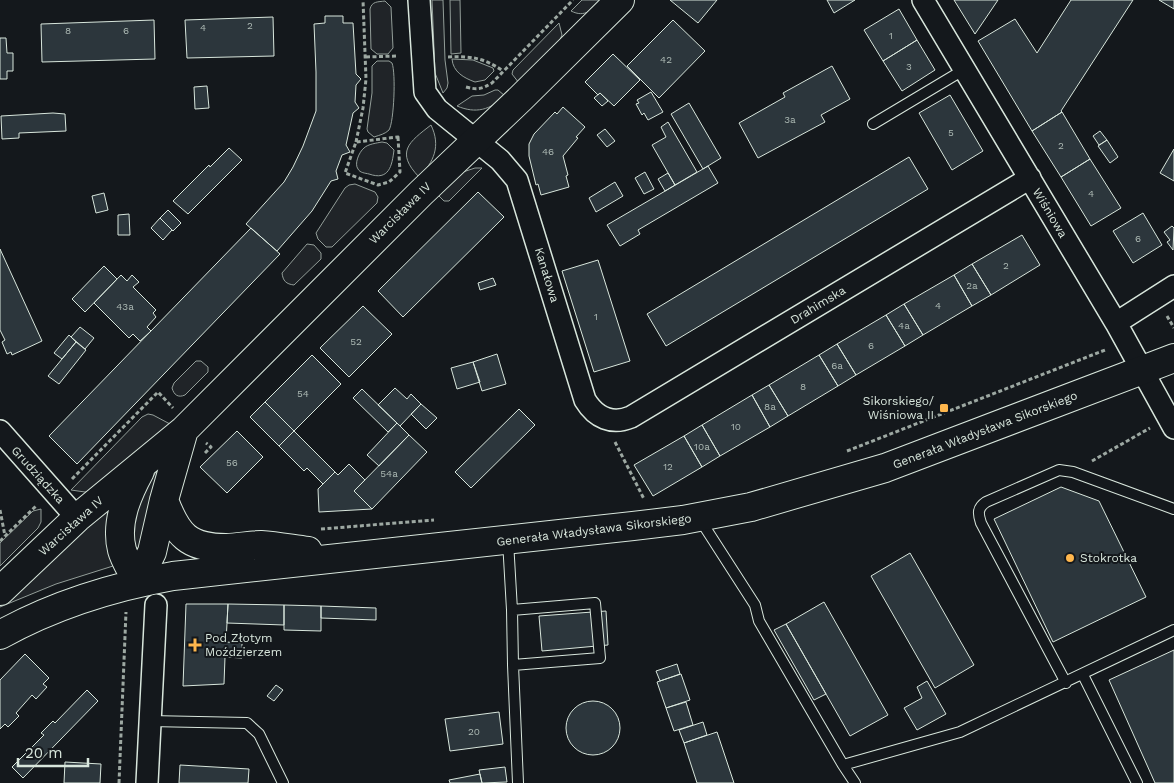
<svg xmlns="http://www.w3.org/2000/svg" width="1174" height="783" font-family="'Work Sans',sans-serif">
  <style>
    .green { fill: #202428; stroke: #939e99 }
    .building { fill: #2c363c; stroke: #d8e6dc }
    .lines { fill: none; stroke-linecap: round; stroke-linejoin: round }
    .lane-casing { stroke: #d8e6dc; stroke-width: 12 }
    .street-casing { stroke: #d8e6dc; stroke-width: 24 }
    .secondary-casing { stroke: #d8e6dc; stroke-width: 30 }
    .path { stroke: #9da8a2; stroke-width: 3; stroke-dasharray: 4 2.5; stroke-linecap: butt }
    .lane { stroke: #14181c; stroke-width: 10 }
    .street { stroke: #14181c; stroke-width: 21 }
    .secondary { stroke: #14181c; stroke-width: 28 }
    .poi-dot { fill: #ffb74d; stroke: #14181c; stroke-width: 2 }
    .labels { text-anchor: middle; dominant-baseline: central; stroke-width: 4; stroke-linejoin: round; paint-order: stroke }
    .number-label { font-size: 10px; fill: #adbab4 }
    .street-label { font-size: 12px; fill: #d8e6dc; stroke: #14181c }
    .poi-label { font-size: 12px; fill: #d8e6dc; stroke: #14181c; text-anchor: start }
  </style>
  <rect width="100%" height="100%" fill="#14181c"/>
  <path class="green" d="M432 0H443L445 60 448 83 447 88 443 93 435 73Z
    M450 0H460L461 53 451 54Z
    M582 0H601C592 10 585 18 571 11Z
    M385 1 391 7 393 48 388 54H377L371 49 370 9C372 1 378 2 385 1Z
    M559 23 562 35 559 42 519 83 512 74 513 70Z
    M452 59 473 60 493 68 494 71 485 80 475 82C464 78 453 72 452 59Z
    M377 61H389L392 63C396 73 394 122 389 130 385 134 380 135 374 137L368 132 367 129 372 93V66Z
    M495 90H498L505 96C490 110 476 114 457 106L472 96 484 95Z
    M431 125C441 146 434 162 419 177 395 152 409 142 431 125Z
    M382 142 387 143 394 150C392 166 389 181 369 174 365 173 360 173 358 169 354 164 359 152 364 148 368 144 377 143 382 142Z
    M475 168H482L449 201H444L437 194 460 173Z
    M355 184 375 192 378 197 377 203 332 247H326L318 239 316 233 345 188 349 185Z
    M307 244 314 245 321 253V259L294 285C286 284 283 281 282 273Z
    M196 361H201L208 367V372L185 395C178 398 174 395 172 388L174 383Z
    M148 414 153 415 170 424 92 491 85 492 71 490 142 417Z
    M168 455 140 556 133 545V517L149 482Z
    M111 500 113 566 56 584 0 607V601Z
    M41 509V522L38 528 0 566V543L33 511Z"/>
  <path class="building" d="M670 0H717L698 23Z
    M827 0H855L834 13Z
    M954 0H998L975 34Z
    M1071 0H1133L1061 111 1062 112 1032 131 978 41 1015 19 1037 53Z
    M1159 0H1174V9Z
    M899 9 917 40 883 61 864 30Z
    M325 16H343V23H353L356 74 361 79 356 85 355 102 359 108 353 113 346 145 350 152 342 155 336 171 338 179 331 181 312 211 277 251 246 224 284 182 293 167 303 146 316 111V72L314 24 325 23Z
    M273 17 274 56 187 58 185 20Z
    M154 20 155 59 42 62 41 24Z
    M673 20 705 51 659 98 627 66Z
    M0 38H6L7 53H13V71H7V79H0Z
    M917 40 935 70 902 91 883 61Z
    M613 54 640 80 614 106 600 93 598 95 585 82Z
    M832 66 850 99 821 115 825 122 758 158 739 123 785 97 783 93Z
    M207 86 209 108 195 109 194 87Z
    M651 92 663 112 648 120 644 113 642 115 636 104 639 103 637 100Z
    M600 93 608 101 602 106 594 98Z
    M950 95 983 151 952 170 919 113Z
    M689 103 721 158 703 169 671 114Z
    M563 107 585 127 576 137 578 138 563 156 568 175 566 176 569 187 541 195 538 184 536 185 529 156V144L534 134 555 112 557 114Z
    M1062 112 1090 159 1061 177 1032 131Z
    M53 113 65 114 66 131 19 133V138L2 139 1 116Z
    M668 122 697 172 675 185 652 145 666 137 661 127Z
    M605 129 615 141 607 147 597 135Z
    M1100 131 1107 140 1099 145 1093 136Z
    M1107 140 1118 157 1110 163 1098 146Z
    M229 148 242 160 188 214 173 201 209 165 210 167Z
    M1174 149V181L1160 173Z
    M909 157 928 189 666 346 647 314Z
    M1090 159 1121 208 1091 226 1061 177Z
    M708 166 718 183 638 230 640 234 620 246 607 225Z
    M645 172 654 189 644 194 635 178Z
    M668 173 675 185 665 191 658 179Z
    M615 182 623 196 596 212 589 198Z
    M478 192 504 217 403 317 378 291Z
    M104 193 108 210 96 213 92 196Z
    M168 210 181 223 173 231 160 218Z
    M1143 213 1162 245 1133 263 1113 231Z
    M129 214 130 235H118V215Z
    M160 218 172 230 163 240 151 228Z
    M1172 226 1174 228 1173 250 1167 242 1170 240 1164 232Z
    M251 228 280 254 77 464 49 436Z
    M1022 235 1040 265 991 295 972 264Z
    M0 249 42 341 12 355 11 352 7 354 2 342 5 340 0 330Z
    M598 260 630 361 594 372 562 271Z
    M972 264 991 295 972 306 954 275Z
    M104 266 117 279 85 312 72 299Z
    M121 275 127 281 132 275 139 282 133 287 156 310 153 313 156 317 147 327 151 331 140 341 133 334 129 338 94 303Z
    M954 275 972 306 923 335 904 304Z
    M493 278 496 285 480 290 478 283Z
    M904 304 923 335 905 346 886 315Z
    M363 306 392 334 349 377 320 348Z
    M886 315 905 346 856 375 837 344Z
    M80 327 94 338 85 349 71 337Z
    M69 335 76 342 62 359 54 353Z
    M76 342 86 350 59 384 48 376Z
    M837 344 856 375 838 386 819 355Z
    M497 354 506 384 482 391 473 362Z
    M312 355 341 384 294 431 265 402Z
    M819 355 838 386 788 416 769 385Z
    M473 362 480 382 457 389 451 368Z
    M769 385 788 416 770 427 752 395Z
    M395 388 407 399 411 394 421 404 400 426 378 405Z
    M362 389 397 423 388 432 353 398Z
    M752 395 770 427 720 456 702 425Z
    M265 402 294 431 279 446 250 417Z
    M421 404 437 418 426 429 411 414Z
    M519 409 535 425 471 488 455 472Z
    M397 423 409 435 379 466 367 455Z
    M702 425 720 456 702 467 684 436Z
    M237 431 263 457 227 493 200 467Z
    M294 431 335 472 323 484 307 468 304 471 279 446Z
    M409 435 427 452 372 509 354 491Z
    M684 436 702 467 653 496 634 465Z
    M349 464 365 480 354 491 372 509 319 512 318 489 335 472 338 475Z
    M1061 487 1099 501 1146 597 1053 642 994 519Z
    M910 553 974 665 935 688 871 576Z
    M824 602 888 715 850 736 786 624Z
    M186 604H228L226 642 242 643V658L225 657 224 684 183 686Z
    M228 604 284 605V625L227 623Z
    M284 605 321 606V631L284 630Z
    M321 606 376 608V620L321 618Z
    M606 611 608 645 542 651 539 616Z
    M786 624 826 694 814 700 774 630Z
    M1174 650V783H1155L1109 680Z
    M25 654 49 678 43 684 47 687 36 699 32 695 16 713 19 716 8 727 5 724 0 729V680Z
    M677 664 680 674 660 681 656 671Z
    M681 674 690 700 666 708 657 682Z
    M927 681 946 714 917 730 904 708 922 698 917 687Z
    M276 685 283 690 274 701 267 696Z
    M87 690 98 701 23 778 12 767 44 735 41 733 53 721 55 723Z
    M566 728a27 27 0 1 1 54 0a27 27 0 1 1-54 0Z
    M686 702 693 725 674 731 666 708Z
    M499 712 503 744 450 751 445 719Z
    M703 722 707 735 684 743 679 730Z
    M717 732 734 783H697L684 743Z
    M65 762 101 764 100 783H64Z
    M180 765 249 769 248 783H179Z
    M505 767 507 782 482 783 479 770Z
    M480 774 482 783H450L449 780Z"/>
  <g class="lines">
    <defs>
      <path id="lane" d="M873 124 965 69
        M699 518 755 605 759 621 843 765 960 732 1174 630
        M508 541 512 610 513 665 518 783
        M512 610 595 603 600 658 513 665
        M1083 675 1137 783
        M1066 683 981 523C978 514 977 508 986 502L1059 470 1073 472 1174 509
        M150 721 247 723 259 734 283 783
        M843 765 855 783"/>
      <path id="street" d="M419 0 425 92 437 109 500 160 517 180 585 400C596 418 612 425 631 417L1030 178
        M923 0 1116 323 1174 428
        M1116 323 1174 286
        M0 431 77 518
        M147 783 156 605"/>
      <path id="secondary" d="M164 500C177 535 188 548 226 548 238 548 249 545 261 545 277 546 292 549 308 551
        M137 582 152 552 164 500 184 430
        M137 582C133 572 125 561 122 550 115 523 127 495 140 471
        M0 591 77 518 184 430 421 193 521 98 620 0
        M0 635C54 605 112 587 173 576L633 526 683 520 751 507 885 468 1174 358"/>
    </defs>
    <use href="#lane" class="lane-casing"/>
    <use href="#street" class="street-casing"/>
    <use href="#secondary" class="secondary-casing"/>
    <path class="path" d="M366 57 397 56
      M448 57C472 56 484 58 503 71
      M466 87C477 90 482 89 492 83L573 0
      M398 137 400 172 389 182 378 185 345 173 356 142Z
      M356 142 363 108 366 79 363 0
      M1167 316 1174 328
      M615 442 644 499
      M847 451 1105 350
      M205 453 211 447 206 443
      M1092 461 1150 428
      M72 479 158 392 173 408
      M0 510 5 536
      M321 529 434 520
      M0 541 37 505
      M119 783 126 612"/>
    <use href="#lane" class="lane"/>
    <use href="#street" class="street"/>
    <use href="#secondary" class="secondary"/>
  </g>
  <g class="poi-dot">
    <rect x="939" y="403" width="10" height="10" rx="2.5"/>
    <circle cx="1070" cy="558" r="5"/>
    <path d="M192.5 637.5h5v5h5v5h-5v5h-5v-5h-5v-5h5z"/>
  </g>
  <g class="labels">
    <g class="number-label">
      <text x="250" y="25">2</text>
      <text x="203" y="27">4</text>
      <text x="68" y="30">8</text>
      <text x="126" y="30">6</text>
      <text x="891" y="35">1</text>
      <text x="666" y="59">42</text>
      <text x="909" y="66">3</text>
      <text x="790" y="119">3a</text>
      <text x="951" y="132">5</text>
      <text x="1061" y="145">2</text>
      <text x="548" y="151">46</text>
      <text x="1091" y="193">4</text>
      <text x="1138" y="238">6</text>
      <text x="1006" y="265">2</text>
      <text x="972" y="285">2a</text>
      <text x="938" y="305">4</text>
      <text x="125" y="306">43a</text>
      <text x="596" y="316">1</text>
      <text x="904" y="325">4a</text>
      <text x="356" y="341">52</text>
      <text x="871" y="345">6</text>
      <text x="837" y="365">6a</text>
      <text x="803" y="386">8</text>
      <text x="303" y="393">54</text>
      <text x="770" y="406">8a</text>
      <text x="736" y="426">10</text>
      <text x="702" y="446">10a</text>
      <text x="232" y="462">56</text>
      <text x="668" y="466">12</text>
      <text x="389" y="473">54a</text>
      <text x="474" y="731">20</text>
    </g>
    <g class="street-label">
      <text transform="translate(400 213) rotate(-45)">Warcisława IV</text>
      <text transform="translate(1050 213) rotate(59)">Wiśniowa</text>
      <text transform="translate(547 275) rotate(73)">Kanałowa</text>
      <text transform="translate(818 305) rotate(-31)">Drahimska</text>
      <text transform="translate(985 430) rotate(-21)">Generała Władysława Sikorskiego</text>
      <text transform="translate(38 475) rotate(48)">Grudziądzka</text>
      <text transform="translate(71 526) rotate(-42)">Warcisława IV</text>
      <text transform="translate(594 530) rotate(-7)">Generała Władysława Sikorskiego</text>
    </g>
    <g class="poi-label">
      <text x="934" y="401" text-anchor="end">Sikorskiego/<tspan x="934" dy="14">Wiśniowa II</tspan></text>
      <text x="1080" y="558">Stokrotka</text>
      <text x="205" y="638">Pod Złotym<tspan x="205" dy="14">Moździerzem</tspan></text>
    </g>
  </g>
  <path d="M18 758v8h70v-8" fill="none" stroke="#d8e6dc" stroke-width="2.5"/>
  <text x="25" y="758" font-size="15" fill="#d8e6dc" stroke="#14181c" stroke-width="4" paint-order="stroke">20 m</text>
</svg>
